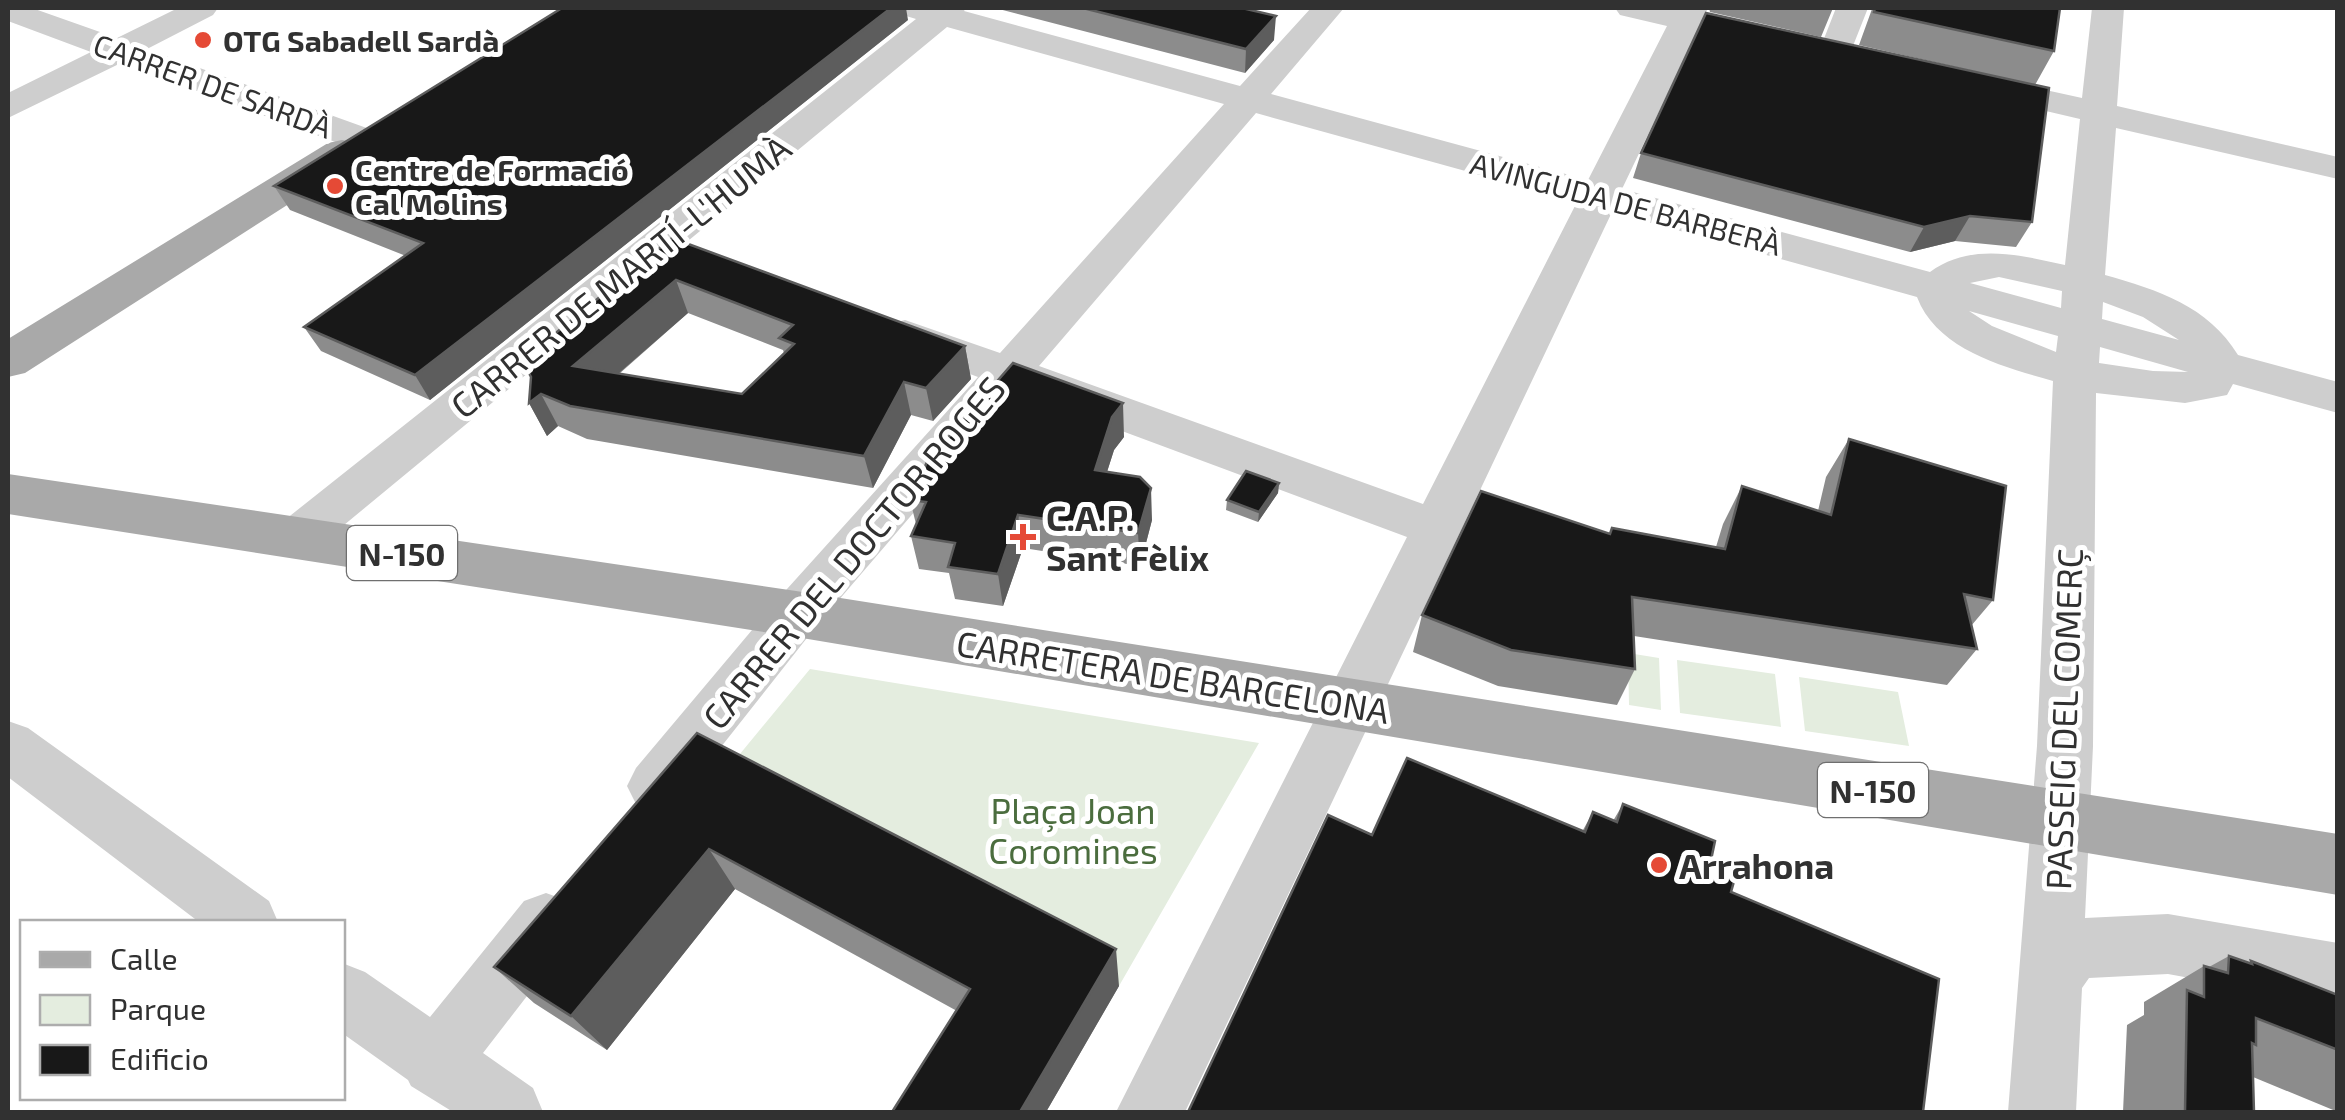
<svg xmlns="http://www.w3.org/2000/svg" width="2345" height="1120" font-family="'Exo 2',sans-serif">
  <style>
    .green { fill: #e4eddf }
    .lines { fill: none; stroke-linecap: round; stroke-linejoin: round }
    .minor { fill: #cecece; fill-rule: evenodd }
    .major { fill: #a9a9a9; fill-rule: evenodd }
    .wall { fill: #8c8c8c; fill-rule: evenodd }
    .shaded-wall { fill: #5d5d5d }
    .building { fill: #181818; stroke: #5d5d5d; stroke-width: 2.5; fill-rule: evenodd }
    .poi-dot { fill: #e54a36; stroke: #fff; stroke-width: 4 }
    .labels { text-anchor: middle; dominant-baseline: central; stroke-width: 10; stroke-linejoin: round; paint-order: stroke }
    .far-poi-label { font-size: 30px; font-weight: bold; fill: #313131; stroke: #fff; text-anchor: start }
    .far-street-label { font-size: 30px; fill: #313131; stroke: #fff }
    .shield { fill: #fff; stroke: #6f6f6f; stroke-width: 2.5 }
    .shield-label { font-size: 32px; font-weight: bold; fill: #313131 }
    .street-label { font-size: 35px; fill: #313131; stroke: #fff }
    .poi-label { font-size: 35px; font-weight: bold; fill: #313131; stroke: #fff; text-anchor: start }
    .park-label { font-size: 35px; fill: #4b6d3e; stroke: #fff }
  </style>
  <rect width="100%" height="100%" fill="#fff"/>
  <path class="green" d="M1628 653 1659 658 1661 710 1629 705Z
    M1677 660 1775 674 1781 727 1680 713Z
    M810 669 1259 743 1119 986 721 777Z
    M1799 677 1898 692 1909 746 1805 731Z"/>
  <g class="lines">
    <path class="minor" d="M8 8H32L117 38 178 8H218L213 15 147 49 375 131 380 139 375 147 362 150 349 147 121 63 8 118V93L91 52 8 21Z
      M898 8H966L964 11 1240 86 1311 8H1344L1271 94 1588 180 1667 26 1620 15 1615 8H1708L1705 14 1730 20 1734 27 1730 34 1718 37 1697 32 1622 189 1930 272C1971 242 2020 255 2065 265L2080 119 1970 93 1965 86 1970 79 1982 76 2082 98 2092 8H2124L2117 106 2338 157V179L2116 128 2105 275C2158 290 2208 306 2238 355L2338 382V413L2233 384 2227 395 2185 403 2096 393 2093 746 2085 918 2168 914 2338 943V1005L2168 974 2089 978 2082 988 2076 1112H2008L2037 746 2053 381C2004 367 1937 350 1917 297L1612 212 1185 1112H1116L1407 537 1017 392 814 629 676 804 656 811 636 804 627 786 636 768 778 599 978 377 890 344 884 334 890 324 905 320 1000 353 1224 104 947 27 315 549 298 555 281 549 273 536 281 523 916 19 903 15ZM1256 113 1577 202 1423 504 1039 366ZM1999 277 2062 291 2061 308 1970 283ZM2103 302 2143 317 2179 340 2102 319ZM1969 311 2058 336 2056 352 1992 326ZM2100 347 2188 372 2153 371 2099 363Z
      M1836 8H1868L1847 61H1823L1818 54Z
      M8 721 28 728 269 901 278 922H199L8 777Z
      M546 893 568 901 577 922 568 943 483 1053 533 1088 543 1112H453L411 1086 408 1080 342 1033V963L365 972 430 1017 524 901Z"/>
    <path class="major" d="M342 140 356 143 362 152 356 161 25 373 8 377V339L328 143Z
      M8 474 796 591 2338 834V895L796 637 8 514Z"/>
  </g>
  <path class="wall" d="M995 8H1242L1274 40 1245 73Z
    M1709 8H1833L1821 37 1710 12Z
    M1870 8H2060L2054 51 2035 85 1859 45 1872 9Z
    M908 20 430 400 321 351 304 327 406 256 290 210 274 186Z
    M1641 153 2032 222 2016 247 1955 241 1910 252 1633 178Z
    M672 238 965 346 971 379 933 421 911 415 873 488 587 439 558 426 547 436 529 403 533 360ZM688 313 783 350 784 353 742 394 619 374Z
    M1124 437 1114 450 1107 472 1152 520 1140 566 1023 548 1003 606 955 599 949 573 919 569 911 536 916 524 910 500Z
    M1849 439 1993 600 1971 626 1977 649 1947 685 1634 636 1635 669 1617 705 1498 686 1413 652 1422 615 1609 534 1716 547 1723 524 1742 486 1818 511 1826 477Z
    M1279 483 1278 493 1258 522 1226 510 1227 500Z
    M697 733 1119 986 1046 1112H892L957 1011 735 889 607 1050 534 1003 494 967Z
    M1623 804 1715 841 1372 835 1583 830 1593 812 1613 821Z
    M2229 956 2248 963 2251 961 2338 995V1112L2253 1077 2254 1112H2123L2127 1025 2144 1015V1002L2204 966 2209 967Z"/>
  <path class="shaded-wall" d="M891 8H906L908 20 430 400 415 375Z
    M1276 16 1274 40 1245 73 1246 49Z
    M1970 216 1955 241 1910 252 1924 227Z
    M676 280 688 313 589 399 573 366Z
    M965 346 971 379 933 421 926 388Z
    M904 382 911 415 873 488 864 456Z
    M541 394 558 426 547 436 529 403Z
    M1123 403 1124 437 1114 450 1097 503 1095 470 1112 417Z
    M1279 483 1278 493 1258 522 1259 512Z
    M1151 488 1152 520 1140 566 1138 533Z
    M1018 515 1023 548 1003 606 998 574Z
    M709 849 735 889 607 1050 571 1016Z
    M1116 949 1119 986 1046 1112H1020Z"/>
  <path class="building" d="M562 8H891L415 375 304 327 423 243 274 186Z
    M1083 8H1242L1276 16 1246 49Z
    M1875 8H2060L2054 51 1874 12Z
    M1706 13 2049 88 2032 222 1970 216 1924 227 1641 153Z
    M672 238 965 346 926 388 904 382 864 456 570 406 541 394 529 403 531 377 521 358 533 360 547 340ZM676 280 793 325 779 338 794 344 742 394 573 366Z
    M1013 363 1123 403 1112 417 1095 470 1140 477 1151 488 1138 533 1018 515 998 574 948 567 955 543 911 536 926 502 910 500 927 462Z
    M1849 439 2006 486 1993 600 1964 594 1977 649 1632 597 1635 669 1511 650 1422 615 1481 491 1610 534 1612 528 1725 549 1742 486 1831 515Z
    M1246 471 1279 483 1259 512 1227 500Z
    M697 733 1116 949 1020 1112H892L970 989 709 849 571 1016 494 967Z
    M1407 758 1585 832 1593 812 1617 822 1623 804 1715 841 1711 860 1737 871 1731 892 1939 979 1923 1112H1188L1328 815 1372 835Z
    M2229 956 2252 964 2251 961 2338 995V1050L2256 1018V1045L2252 1043 2254 1112H2185L2187 990 2204 997V966L2228 973Z"/>
  <g class="poi-dot">
    <circle cx="203" cy="40" r="10"/>
    <circle cx="335" cy="186" r="10"/>
    <path d="M1018 522h10v10h10v10h-10v10h-10v-10h-10v-10h10z"/>
    <circle cx="1659" cy="865" r="10"/>
  </g>
  <g class="labels">
    <g class="far-poi-label">
      <text x="223" y="40">OTG Sabadell Sardà</text>
      <text x="355" y="169">Centre de Formació<tspan x="355" dy="34">Cal Molins</tspan></text>
    </g>
    <g class="far-street-label">
      <text transform="translate(213 85) rotate(20)">CARRER DE SARDÀ</text>
      <text transform="translate(1626 203) rotate(15)">AVINGUDA DE BARBERÀ</text>
    </g>
    <g class="shield">
      <rect x="347" y="526" width="110" height="54" rx="8"/>
      <rect x="1818" y="763" width="110" height="54" rx="8"/>
    </g>
    <g class="shield-label">
      <text x="402" y="553">N-150</text>
      <text x="1873" y="790">N-150</text>
    </g>
    <g class="street-label">
      <text transform="translate(620 276) rotate(-39)">CARRER DE MARTÍ-L'HUMÀ</text>
      <text transform="translate(853 552) rotate(-50)">CARRER DEL DOCTOR ROGES</text>
      <text transform="translate(1173 676) rotate(9)">CARRETERA DE BARCELONA</text>
      <text transform="translate(2063 719) rotate(-88)">PASSEIG DEL COMERÇ</text>
    </g>
    <g class="poi-label">
      <text x="1046" y="517">C.A.P.<tspan x="1046" dy="40">Sant Fèlix</tspan></text>
      <text x="1679" y="865">Arrahona</text>
    </g>
    <g class="park-label">
      <text x="1073" y="810">Plaça Joan<tspan x="1073" dy="40">Coromines</tspan></text>
    </g>
  </g>
  <rect width="2345" height="1120" fill="none" stroke="#313131" stroke-width="20"/>
  <rect x="20" y="920" width="325" height="180" fill="#ffffff" stroke="#adadad" stroke-width="2.5"/>
  <rect x="40" y="952" width="50" height="15" fill="#a9a9a9" stroke="#adadad" stroke-width="2.5"/>
  <text x="110" y="970" font-size="30" fill="#313131">Calle</text>
  <rect x="40" y="995" width="50" height="30" fill="#e4eddf" stroke="#adadad" stroke-width="2.5"/>
  <text x="110" y="1020" font-size="30" fill="#313131">Parque</text>
  <rect x="40" y="1045" width="50" height="30" fill="#181818" stroke="#adadad" stroke-width="2.5"/>
  <text x="110" y="1070" font-size="30" fill="#313131">Edificio</text>
</svg>
